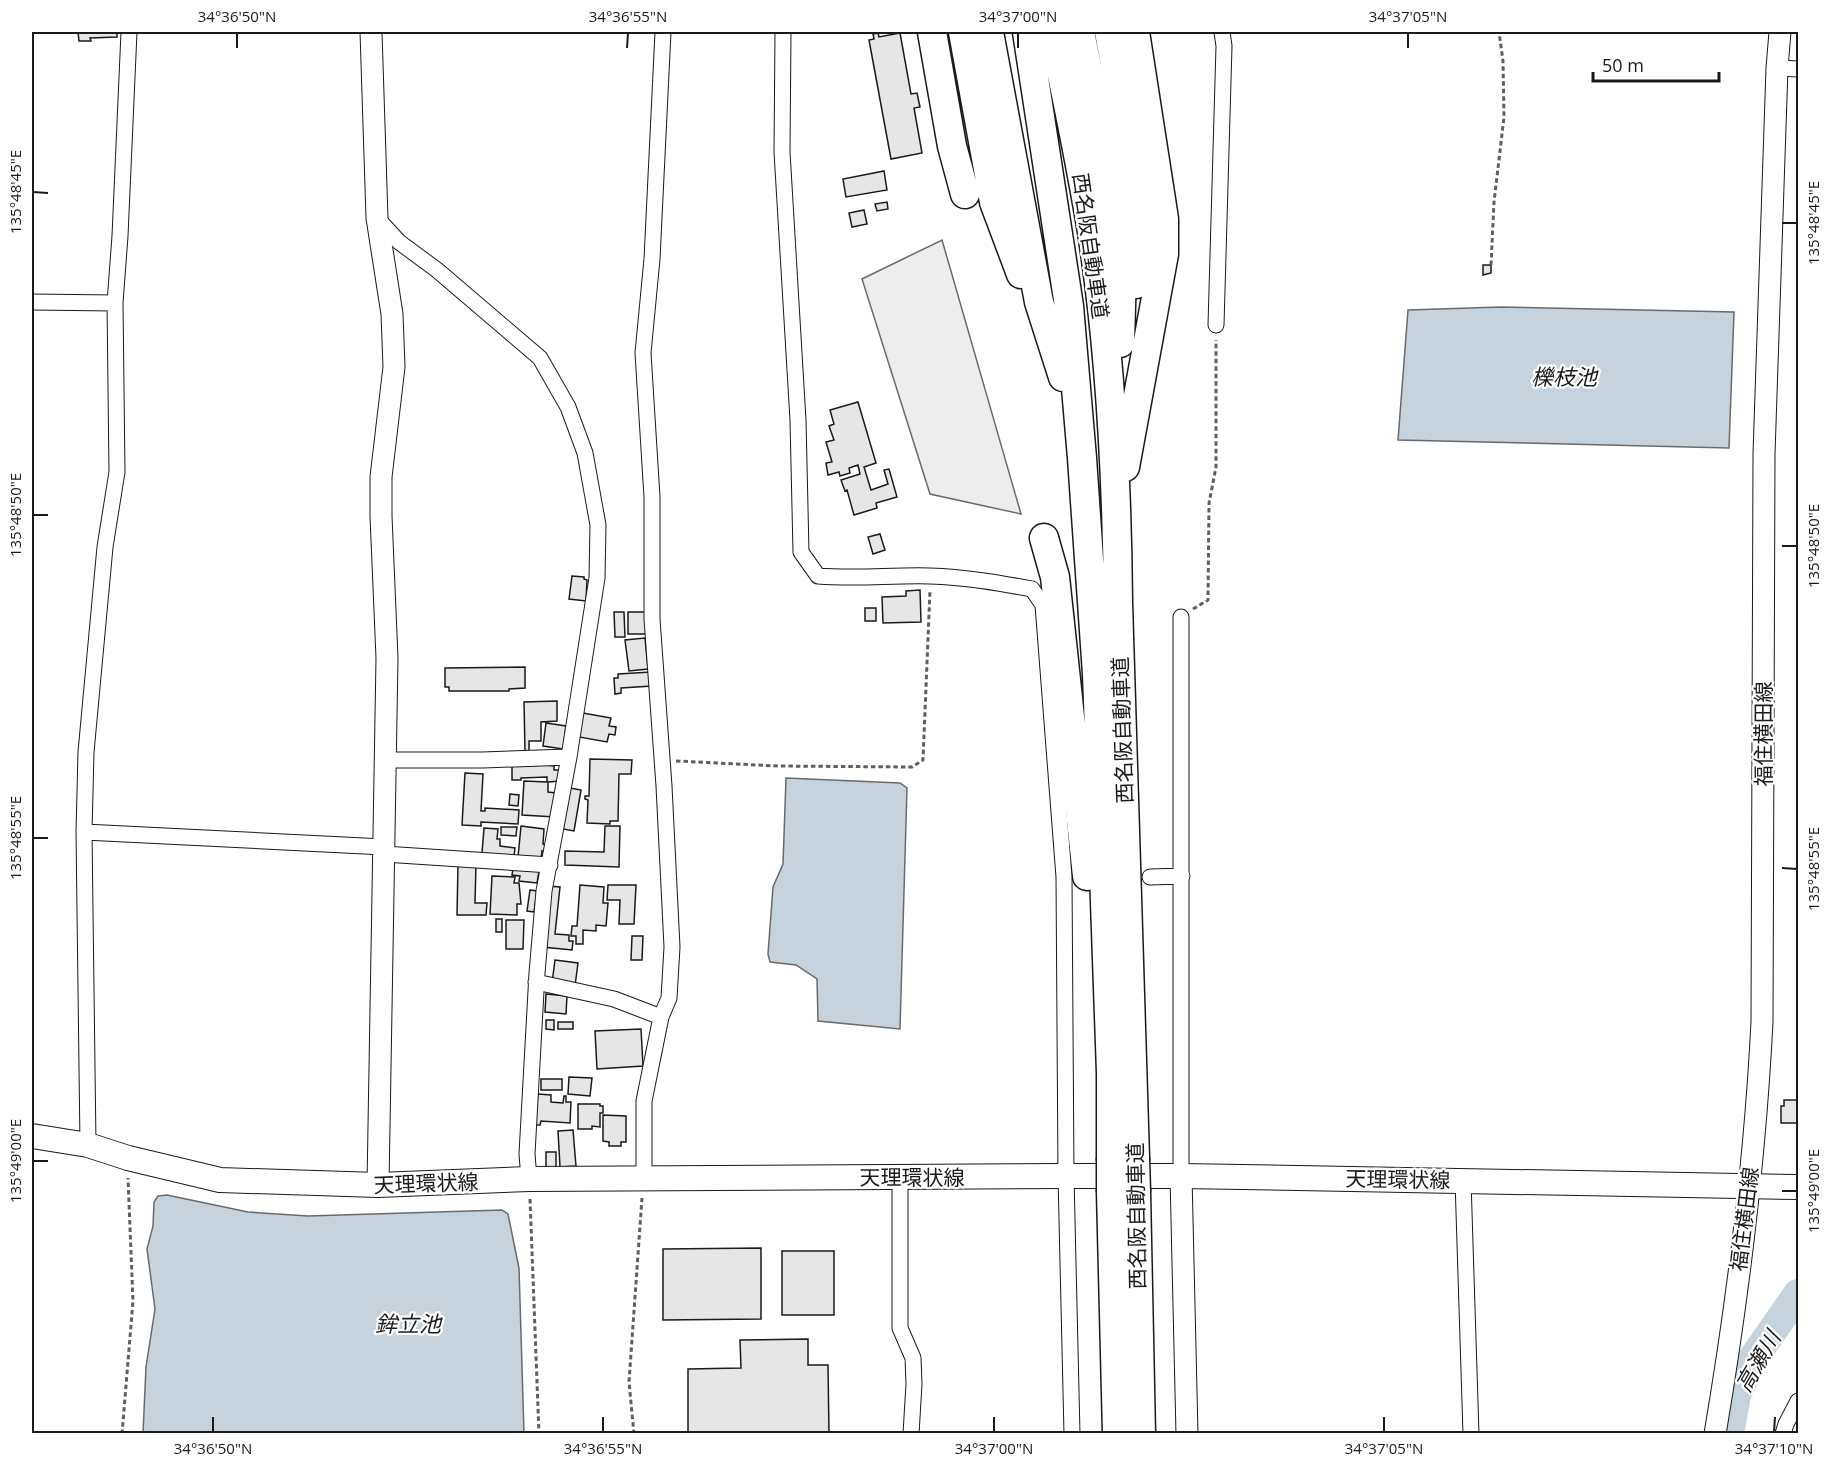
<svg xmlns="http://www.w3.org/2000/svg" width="1830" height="1465" font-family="'Open Sans','Noto Sans JP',sans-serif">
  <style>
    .parking { fill: #ededed; stroke: #6a6a6a; stroke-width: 1.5 }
    .water { fill: #c6d2dc; stroke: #6a6a6a; stroke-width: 1.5 }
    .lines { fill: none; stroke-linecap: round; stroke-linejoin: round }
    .river { stroke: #c6d2dc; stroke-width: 30 }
    .building { fill: #e6e6e6; stroke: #1a1a1a; stroke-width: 1.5 }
    .street-casing { stroke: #1a1a1a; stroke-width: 17 }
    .secondary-casing { stroke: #1a1a1a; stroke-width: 23 }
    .primary-casing { stroke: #1a1a1a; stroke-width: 26 }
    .highway-casing { stroke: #1a1a1a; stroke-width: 31 }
    .path { stroke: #5f5f5f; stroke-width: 3; stroke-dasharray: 4.5 3; stroke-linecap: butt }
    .street { stroke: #fff; stroke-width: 15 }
    .secondary { stroke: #fff; stroke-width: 21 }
    .primary { stroke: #fff; stroke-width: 24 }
    .highway { stroke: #fff; stroke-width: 28 }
    .highway-bridge-casing { stroke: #1a1a1a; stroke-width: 31; stroke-linecap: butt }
    .highway-bridge { stroke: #fff; stroke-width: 28 }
    .ticks { fill: none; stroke: #1a1a1a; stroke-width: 2 }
    .labels { text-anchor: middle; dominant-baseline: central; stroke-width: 4.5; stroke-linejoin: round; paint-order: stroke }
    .street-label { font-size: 21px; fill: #1a1a1a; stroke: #fff }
    .water-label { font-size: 22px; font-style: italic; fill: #1a1a1a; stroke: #fff }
    .neatline { fill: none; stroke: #1a1a1a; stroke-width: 2 }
    .ticks-label { font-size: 15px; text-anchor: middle; fill: #1a1a1a }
  </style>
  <rect width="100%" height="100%" fill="#fff"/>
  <path class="parking" d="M942 240 1021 514 930 494 862 279Z"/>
  <path class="water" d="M1501 307 1734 312 1729 448 1398 440 1408 310Z
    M786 778 900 783 907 788 900 1029 818 1021 817 979 796 965 770 962 768 954 773 887 783 864Z
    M167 1195 248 1212 308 1216 502 1210 508 1214 519 1268 524 1433H143L146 1367 155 1309 147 1249 153 1226 154 1202 158 1196Z"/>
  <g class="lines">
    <path class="river" d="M1729 1434 1736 1395 1752 1360 1798 1294"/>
  </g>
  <path class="building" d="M78 32H117V37L90 38 91 41H79Z
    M878 33 879 37 900 33 911 94 917 93 920 107 914 108 922 153 891 159 869 40 874 39 873 34Z
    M884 171 887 190 846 197 843 179Z
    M887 202 888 209 877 211 875 204Z
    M864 210 867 224 852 227 849 213Z
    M1483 265H1491V273L1483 275Z
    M858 402 876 463 864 467 871 490 888 484 884 470 889 469 897 497 876 503 877 508 854 515 847 490 845 491 841 480 860 474 858 465 849 468 850 473 840 476 839 472 828 475 826 463 832 462 826 442 834 440 829 426 834 424 830 410Z
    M880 534 885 550 873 554 868 537Z
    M572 576 584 577V579L587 580 586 601 569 599Z
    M920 590 921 622 883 623 882 597 906 596V591Z
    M865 608H876V621H865Z
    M614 612H624L625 637H615Z
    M628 612H648L649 634H628Z
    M645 638 648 669 629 671 625 640Z
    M525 667V688L509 689V691H449V687H445V668Z
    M651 672 652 686 621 688V693L615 694 614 678H618V674Z
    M557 701V721L541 722V741H529V751H525L524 702Z
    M583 713 611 718 609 726 616 727 615 735 609 734 607 742 579 737Z
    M546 723 566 726 563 749 543 746Z
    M590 759 632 760 631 774H619L618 821H610V824L587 823 588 800 585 799V796H589Z
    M547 765 554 766V770H560L561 781 547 782V777L521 778V780H512V766Z
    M465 773 483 774 481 811H485V808L519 810 518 824 481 822V826L462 825Z
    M524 781 548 782V792L556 793 555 817 522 815Z
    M570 788 581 790 574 831 563 829Z
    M510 794 519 795 518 806 509 805Z
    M521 826 544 829 543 844 545 845 544 852 542 851 541 859 518 857Z
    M605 826H620L619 867 565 865V851L604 852Z
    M501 827H517L516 836 501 835Z
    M484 828 498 829 497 839H500V846L515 848 514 856 482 853Z
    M458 864H476L475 903H487L486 915H457Z
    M513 869 539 871 537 883 519 881 520 876 512 875Z
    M492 876 515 877 514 883H519L521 904H517V915L490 914Z
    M580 885 604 887 603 903H608L606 926 596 925V931L583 930V944H576V936H571L572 926H577Z
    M608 885H636L634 924H619L620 900H607Z
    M548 886 560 887 555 934 569 935V941H573L572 950 542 947Z
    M530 890 537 891 534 912 527 911Z
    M496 919H502V932H496Z
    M506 920H524L523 949H506Z
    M632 936H643L642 960H631Z
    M555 960 578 963 575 986 552 983Z
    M546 994 567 996 566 1014 545 1012Z
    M546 1020H554V1030L546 1029Z
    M558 1022H573V1029H558Z
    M641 1029 643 1066 597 1069 595 1031Z
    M569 1077 592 1078 590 1096 568 1094Z
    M541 1079H562V1090H541Z
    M538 1094 551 1095V1102L563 1103 564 1096H566V1102H571L570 1123 541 1121 540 1125H534Z
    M1784 1100H1798V1123H1781V1106H1784Z
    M578 1104H600V1106H603V1113H600V1127L592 1126V1129H578Z
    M603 1115 626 1116V1142H621V1146H609V1142L603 1141Z
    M573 1130 576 1166 560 1167 558 1131Z
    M546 1152H556V1167L546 1168Z
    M761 1248V1319L663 1320V1249Z
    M782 1251H834V1315H782Z
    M808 1339V1365H828L829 1434H688V1369L741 1368 740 1340Z"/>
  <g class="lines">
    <defs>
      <path id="street" d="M783 32 782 152 798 420 801 552 818 576C856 579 893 575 930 576 965 577 999 583 1032 589L1043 605 1064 877 1066 1176 1072 1434
        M1777 68 1798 69
        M377 218 399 242 437 270 540 358 568 407 585 453 598 525 597 578 569 757 544 891 537 973 527 1154 529 1179
        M32 302 115 303
        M1216 325 1224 46 1222 32
        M1181 617V1176
        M386 760H483L569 757
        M84 832 384 847
        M384 854 550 865
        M1150 877 1182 876
        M536 982 614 999 661 1017
        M88 1145 84 832 86 752 105 547 117 472 115 303 120 236 129 32
        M900 1177V1328L913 1358 914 1384 911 1434
        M644 1179V1101L661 1017 669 998 672 947 664 786 652 619V497L643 353 652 259 663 32
        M1463 1180 1471 1434
        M1783 1434 1786 1424 1798 1401"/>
      <path id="secondary" d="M371 32 377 218 392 314 394 367 381 477V516L387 658 378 1185
        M1181 1176 1187 1434
        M1715 1434C1738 1298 1755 1160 1762 1022L1764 454 1777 68 1780 32"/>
      <path id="primary" d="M32 1136 88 1145 128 1158 220 1180 378 1185 529 1179 1066 1176H1181L1798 1187"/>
      <path id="highway" d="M932 32 952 146 965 194
        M963 32 994 202 1021 274
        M989 32 1039 302 1063 377
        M1027 32 1069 306 1082 458 1097 674 1111 1073V1158
        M1053 32C1067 98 1081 165 1092 232 1111 355 1117 479 1118 603L1135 1158
        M1080 32 1112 189 1122 271 1120 343
        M1109 32 1121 95 1140 229 1136 284
        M1125 467 1164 254V219L1135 32
        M1044 538 1055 577 1087 876
        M1111 1192 1117 1434
        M1136 1192 1141 1434"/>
    </defs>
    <use href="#street" class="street-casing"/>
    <use href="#secondary" class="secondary-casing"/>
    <use href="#primary" class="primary-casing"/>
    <use href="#highway" class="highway-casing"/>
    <path class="path" d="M1491 265 1494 202 1504 117 1503 61 1499 32
      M1193 609 1208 600 1209 503 1216 467V340
      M676 761 778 766 912 767 923 760 930 590
      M530 1199 539 1434
      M122 1434 133 1301 128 1178
      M634 1434 629 1382 642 1198"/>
    <use href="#street" class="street"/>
    <use href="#secondary" class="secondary"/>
    <use href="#primary" class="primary"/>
    <use href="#highway" class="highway"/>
    <defs>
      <path id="highway-bridge" d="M1135 1158 1136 1192
        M1111 1192V1158"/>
    </defs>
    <use href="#highway-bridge" class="highway-bridge-casing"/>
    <use href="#highway-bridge" class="highway-bridge"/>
  </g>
  <path class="ticks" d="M237 48V33M627 48 628 33M1018 48V33M1408 48V33M33 192 48 193M1782 223H1797M33 515H48M1782 546H1797M33 838H48M1782 868 1797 869M33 1161H48M1782 1191H1797M213 1432V1417M603 1432V1417M994 1432V1417M1384 1432V1417M1774 1432 1775 1417"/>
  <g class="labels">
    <g class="street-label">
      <text transform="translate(1091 246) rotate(82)">西名阪自動車道</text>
      <text transform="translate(1122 730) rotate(-92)">西名阪自動車道</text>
      <text transform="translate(1763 734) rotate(-90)">福住横田線</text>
      <text x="912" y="1177">天理環状線</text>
      <text transform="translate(1398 1179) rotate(1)">天理環状線</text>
      <text transform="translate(426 1183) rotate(-2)">天理環状線</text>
      <text transform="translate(1136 1216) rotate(-91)">西名阪自動車道</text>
      <text transform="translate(1744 1219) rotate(-83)">福住横田線</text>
    </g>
    <g class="water-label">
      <text x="1564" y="376">櫟枝池</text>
      <text x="408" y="1323">鉾立池</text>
      <text transform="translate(1757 1361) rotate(-60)">高瀬川</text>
    </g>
  </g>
  <rect width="1830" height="1465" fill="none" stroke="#ffffff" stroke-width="66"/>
  <path d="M1593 72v9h126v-9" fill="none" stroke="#1a1a1a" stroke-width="3"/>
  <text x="1602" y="72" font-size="18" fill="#1a1a1a" stroke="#ffffff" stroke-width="4.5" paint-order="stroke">50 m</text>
  <rect x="33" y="33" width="1764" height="1399" class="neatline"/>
  <g class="ticks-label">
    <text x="237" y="22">34°36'50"N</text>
    <text x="628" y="22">34°36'55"N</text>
    <text x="1018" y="22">34°37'00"N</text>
    <text x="1408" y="22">34°37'05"N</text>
    <text transform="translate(16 192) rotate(-90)" y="5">135°48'45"E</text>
    <text transform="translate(1814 223) rotate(-90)" y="5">135°48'45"E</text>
    <text transform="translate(16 515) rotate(-90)" y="5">135°48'50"E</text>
    <text transform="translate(1814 546) rotate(-90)" y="5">135°48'50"E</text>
    <text transform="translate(16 838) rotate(-90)" y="5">135°48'55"E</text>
    <text transform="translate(1814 869) rotate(-90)" y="5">135°48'55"E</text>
    <text transform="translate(16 1161) rotate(-90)" y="5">135°49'00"E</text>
    <text transform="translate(1814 1191) rotate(-90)" y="5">135°49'00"E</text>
    <text x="213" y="1454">34°36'50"N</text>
    <text x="603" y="1454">34°36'55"N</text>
    <text x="994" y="1454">34°37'00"N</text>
    <text x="1384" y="1454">34°37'05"N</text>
    <text x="1774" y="1454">34°37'10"N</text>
  </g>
</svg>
